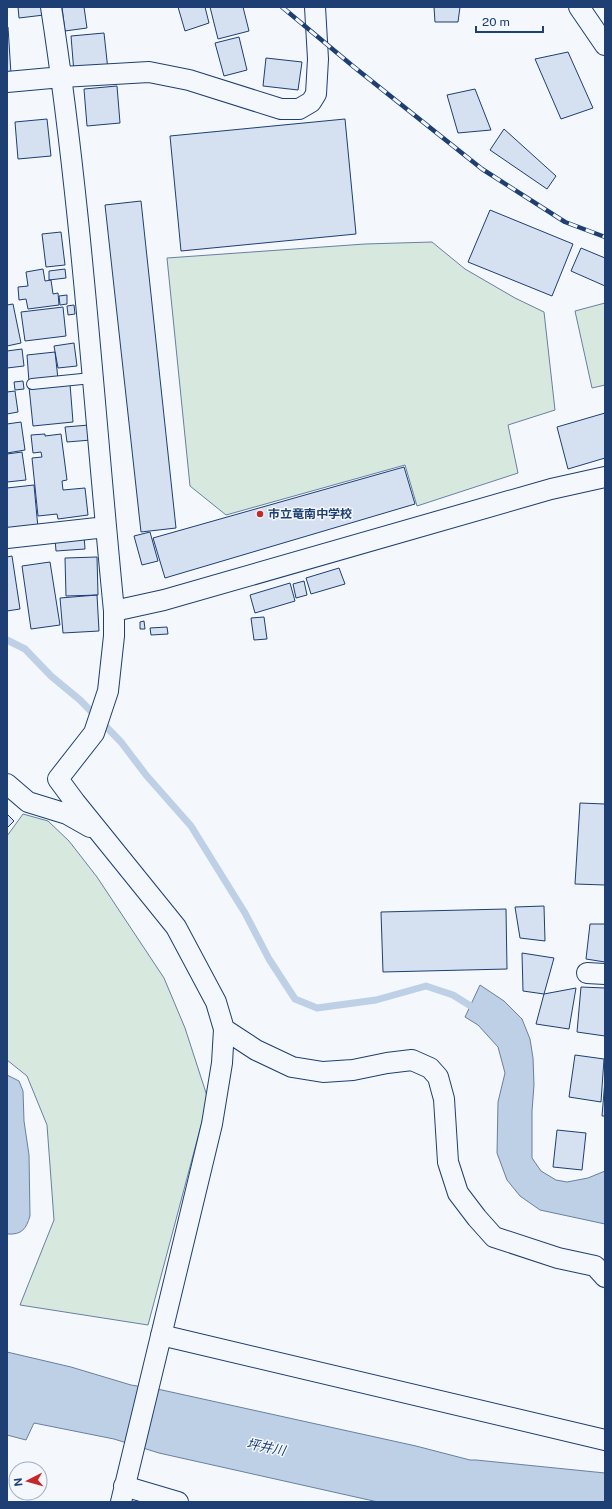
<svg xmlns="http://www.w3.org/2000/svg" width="612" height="1509" font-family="'Public Sans','Noto Sans JP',sans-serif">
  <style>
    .green { fill: #d7e8df; stroke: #687fa3 }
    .water { fill: #bed0e5; stroke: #687fa3 }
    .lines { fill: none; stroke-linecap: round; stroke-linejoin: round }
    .stream { stroke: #bed0e5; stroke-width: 7 }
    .building { fill: #d5e0f0; stroke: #1d3f73 }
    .lane-casing { stroke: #1d3f73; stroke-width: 12 }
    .street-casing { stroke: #1d3f73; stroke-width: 22 }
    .lane { stroke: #f4f7fb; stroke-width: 10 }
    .street { stroke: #f4f7fb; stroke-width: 20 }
    .rail-casing { stroke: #1d3f73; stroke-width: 4.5 }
    .rail { stroke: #f4f7fb; stroke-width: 3; stroke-dasharray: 9; stroke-linecap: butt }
    .poi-dot { fill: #c62828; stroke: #f4f7fb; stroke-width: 1.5 }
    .labels { text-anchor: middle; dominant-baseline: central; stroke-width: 3; stroke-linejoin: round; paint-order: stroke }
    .poi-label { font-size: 12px; font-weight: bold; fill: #1d3f73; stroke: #f4f7fb; text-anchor: start }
    .water-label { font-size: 13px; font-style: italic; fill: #1d3f73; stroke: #f4f7fb }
  </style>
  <rect width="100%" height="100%" fill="#f4f7fb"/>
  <path class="green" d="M432 242 465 269 515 298 544 312 555 410 508 425 518 473 417 506 405 465 226 515 190 486 167 258 365 244Z
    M605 303V385L592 388 575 311Z
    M23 814 48 821 69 841 97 877 164 978 185 1028 208 1099 148 1325 20 1305 54 1220 47 1125 27 1076 7 1060V836Z"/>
  <path class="water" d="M480 985 504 1001 522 1019 530 1039 533 1058 534 1085 532 1111V1158L541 1171 556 1180 567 1182 588 1178 605 1171V1224L540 1210 520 1196 507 1180 497 1153 498 1102 505 1073 498 1047 478 1025 465 1017Z
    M7 1075 19 1081 23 1091 24 1121 29 1155 30 1216C26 1229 22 1235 7 1234Z
    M7 1352 71 1367 131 1385 162 1390 416 1446 470 1460H476L605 1473V1502H378L159 1453 114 1439 34 1423 26 1440 7 1435Z"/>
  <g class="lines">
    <path class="stream" d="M7 640 25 649 51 676 80 700 121 742 146 775 191 826 245 913 269 959 295 999 317 1008 376 1000 426 986 453 995 477 1010"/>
  </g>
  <path class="building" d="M18 7H43L44 15 19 18Z
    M62 7H84L87 28 65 31Z
    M178 7H205L209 23 185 31Z
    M210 7H243L249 31 218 39Z
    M434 7H460L458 22H435Z
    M7 27H8L11 74 7 75Z
    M104 33 108 70 74 73 71 36Z
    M239 37 247 70 224 76 215 43Z
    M568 52 593 108 561 119 535 59Z
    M266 58 302 62 298 90 263 86Z
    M117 86 120 123 87 126 84 89Z
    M475 89 491 130 458 133 447 95Z
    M47 119 51 156 18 159 15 122Z
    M345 119 356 234 181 251 170 136Z
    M504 129 556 176 547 189 490 150Z
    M141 201 176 528 141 532 105 205Z
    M490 210 573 244 552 296 468 262Z
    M61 232 65 265 46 267 42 234Z
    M581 248 605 258V286L571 271Z
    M43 269 45 281 51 280 53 294 58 293 59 305 28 309 26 299 19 300 18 287 28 286 26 272Z
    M65 269 66 278 49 280V271Z
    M67 295V304L60 305 59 296Z
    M13 304 21 343 7 346V305Z
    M74 305 75 314 68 315 67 306Z
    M63 307 66 336 25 341 21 312Z
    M74 343 77 366 58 368 54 346Z
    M22 349 24 366 7 368V351Z
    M55 352 58 379 29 382 27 355Z
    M23 381 24 389 15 390 14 382Z
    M70 384 73 422 33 426 29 387Z
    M15 391 18 412 7 414V392Z
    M605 413V458L568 469 557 427Z
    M21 422 25 450 7 453V424Z
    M89 425 91 440 67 442 65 427Z
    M45 434V436L61 434 67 480 62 481 63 490 85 488 88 515 58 519 57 514 38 516 32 458 42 457 41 452 33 453 31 435Z
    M22 452 26 480 7 482V454Z
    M404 467 415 504 165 578 153 538Z
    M34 485 38 528 7 531V488Z
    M150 532 158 561 142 565 134 536Z
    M84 535 85 549 56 551 55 538Z
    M12 556 20 609 7 611V557Z
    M97 557 98 595 66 596 65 558Z
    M50 562 60 625 31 629 22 566Z
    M339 568 345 584 311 594 306 578Z
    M304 581 307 595 296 598 293 584Z
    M290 583 295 601 255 613 250 595Z
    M97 595 99 631 63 633 60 598Z
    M264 617 267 639 254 640 251 618Z
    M144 621 145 629H140V622Z
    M167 627 168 634 151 635 150 628Z
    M580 803 605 804V885L575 884Z
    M7 814 14 821 7 828Z
    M544 906 545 941 520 938 515 907Z
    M506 909 507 969 383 972 381 912Z
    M590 924H605V962L586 959Z
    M522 953 554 958 544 994 523 991Z
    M581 987 605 988V1036L577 1032Z
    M576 988 569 1029 536 1024 544 994Z
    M575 1055 604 1059 601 1102 569 1097Z
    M605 1080V1116H602Z
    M557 1130 586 1133 582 1170 553 1167Z"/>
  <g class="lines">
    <defs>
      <path id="lane" d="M32 384 92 378"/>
      <path id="street" d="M51 7C82 207 94 410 114 611V636L108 691 94 733 58 779 75 802 176 927 216 1002 224 1029 222 1063 212 1124 121 1502
        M579 7 605 45
        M7 82 62 77 149 72 189 80 281 109H299L311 102 316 94 318 59 315 7
        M7 538 106 527
        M114 611 164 600 551 489 605 477
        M7 784 28 802 67 814 90 827
        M587 973 605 974
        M224 1029 256 1050 292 1067 323 1072 353 1070 387 1063 412 1060 430 1068 438 1077 444 1099 448 1162 458 1193 477 1218 494 1237 558 1258 595 1266 605 1277
        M161 1335 605 1440
        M124 1486 178 1502"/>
    </defs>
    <use href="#lane" class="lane-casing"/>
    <use href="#street" class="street-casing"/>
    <use href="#lane" class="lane"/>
    <use href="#street" class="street"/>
    <defs>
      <path id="rail" d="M282 7 354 67 482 169 565 222 605 237"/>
    </defs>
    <use href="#rail" class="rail-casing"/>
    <use href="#rail" class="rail"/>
  </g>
  <circle class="poi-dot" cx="260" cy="514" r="4"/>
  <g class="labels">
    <g class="poi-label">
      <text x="268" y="514">市立竜南中学校</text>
    </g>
    <g class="water-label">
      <text transform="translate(266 1447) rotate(11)">坪井川</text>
    </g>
  </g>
  <rect width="612" height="1509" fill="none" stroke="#1d3f73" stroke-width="16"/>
  <g transform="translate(28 1481) rotate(264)"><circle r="19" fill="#f4f7fb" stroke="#9eadc5"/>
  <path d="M0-3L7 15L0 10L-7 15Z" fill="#c62828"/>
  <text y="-6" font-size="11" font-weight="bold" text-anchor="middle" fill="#1d3f73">N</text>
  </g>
  <path d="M476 26v6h67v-6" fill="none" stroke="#1d3f73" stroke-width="2"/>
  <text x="482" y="26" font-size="12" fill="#1d3f73" stroke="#f4f7fb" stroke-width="3" paint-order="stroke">20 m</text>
</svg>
